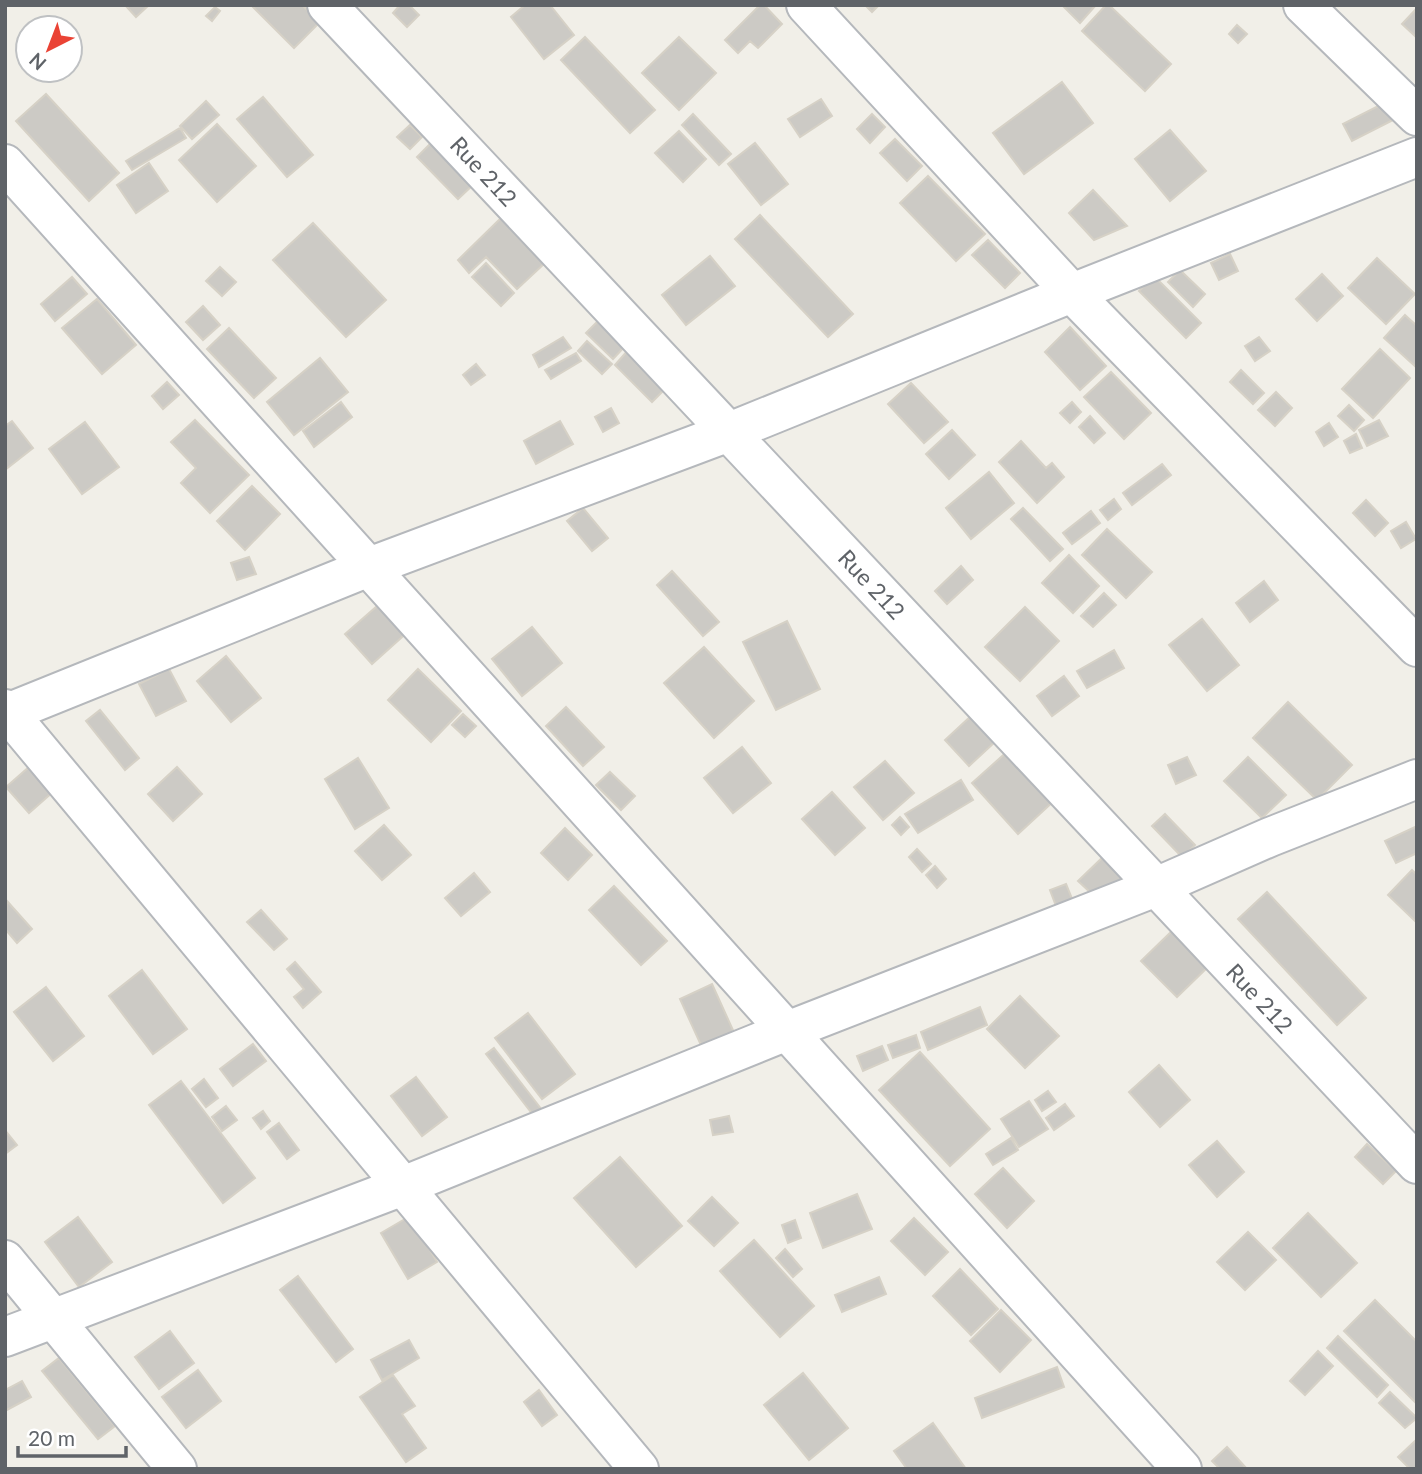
<svg xmlns="http://www.w3.org/2000/svg" width="1422" height="1474" font-family="Lato,sans-serif">
  <style>
    .building { fill: #cccac5; stroke: #d6d1c6; stroke-width: 2 }
    .lines { fill: none; stroke-linecap: round; stroke-linejoin: round }
    .minor-casing { stroke: #b5b8bc; stroke-width: 42 }
    .minor { stroke: #fff; stroke-width: 38 }
    .labels { text-anchor: middle; dominant-baseline: central; stroke-width: 7; stroke-linejoin: round; paint-order: stroke }
    .street-label { font-size: 23px; fill: #5f6368; stroke: #fff }
  </style>
  <rect width="100%" height="100%" fill="#f1efe8"/>
  <path class="building" d="M125 5H149L136 17Z
    M251 5H302L320 22 294 48Z
    M400 5H409L419 15 407 27 393 13Z
    M525 5H550L574 35 544 59 511 17Z
    M760 5H764L782 24 758 48 750 41 738 53 725 40Z
    M865 5H879L872 12Z
    M1062 5H1096L1080 23Z
    M1106 5H1109L1171 64 1145 91 1082 31Z
    M215 7 220 11 212 21 206 16Z
    M1417 8V38L1402 24Z
    M1237 25 1247 34 1238 43 1229 34Z
    M585 37 655 110 630 133 561 60Z
    M679 37 716 73 679 110 642 73Z
    M1062 82 1093 123 1024 174 993 133Z
    M46 94 119 173 89 201 16 121Z
    M263 97 313 155 287 177 237 119Z
    M821 99 832 116 800 137 788 119Z
    M206 101 219 115 192 139 180 126Z
    M1384 103 1393 120 1352 141 1343 124Z
    M693 114 731 154 719 165 682 125Z
    M872 114 885 127 870 143 857 129Z
    M217 124 256 166 217 202 179 160Z
    M410 125 422 137 410 149 397 137Z
    M180 128 186 138 132 170 126 161Z
    M1170 130 1206 171 1170 201 1135 159Z
    M679 131 706 159 683 182 655 153Z
    M895 139 922 166 907 181 880 153Z
    M433 141 474 184 458 199 417 157Z
    M755 143 788 184 761 205 728 164Z
    M149 163 168 191 136 213 117 185Z
    M928 176 985 234 956 261 900 203Z
    M1093 190 1127 226 1094 240 1069 213Z
    M760 215 853 314 828 337 735 239Z
    M501 218 545 263 517 289 486 257 469 273 458 260Z
    M313 223 386 300 346 337 273 260Z
    M988 240 1020 273 1005 288 972 255Z
    M1230 254 1238 271 1219 280 1211 263Z
    M710 256 735 286 686 325 662 295Z
    M1377 258 1415 294 1386 324 1348 288Z
    M486 263 514 293 501 306 472 277Z
    M220 267 236 282 222 296 206 281Z
    M1180 270 1205 294 1193 307 1168 282Z
    M1322 274 1343 296 1317 321 1296 299Z
    M1154 276 1201 323 1186 338 1139 291Z
    M72 277 87 294 55 321 41 304Z
    M97 299 136 345 102 374 62 328Z
    M203 306 220 325 203 340 186 322Z
    M1405 315 1417 326V368L1384 338Z
    M600 319 627 344 613 359 586 333Z
    M1070 327 1106 366 1080 390 1045 352Z
    M229 328 276 378 254 398 207 349Z
    M563 337 571 348 539 367 533 355Z
    M1259 337 1270 351 1255 361 1245 346Z
    M587 341 612 364 602 374 578 351Z
    M629 349 668 386 652 402 615 365Z
    M1380 349 1410 378 1373 418 1342 389Z
    M576 353 581 361 551 379 545 370Z
    M320 358 348 392 294 435 267 402Z
    M476 364 485 375 471 385 463 375Z
    M1241 370 1264 393 1253 404 1230 382Z
    M1111 372 1151 413 1124 439 1084 397Z
    M167 382 179 395 163 409 152 396Z
    M911 383 948 422 924 443 888 404Z
    M1276 392 1292 408 1275 426 1258 410Z
    M341 402 352 417 314 447 303 431Z
    M1072 402 1081 412 1070 423 1060 413Z
    M1349 405 1364 420 1354 431 1338 416Z
    M611 408 619 423 603 432 595 417Z
    M1090 416 1105 433 1094 443 1079 427Z
    M195 420 249 475 210 513 181 483 196 468 171 442Z
    M1379 420 1388 436 1367 446 1359 430Z
    M12 421 33 448 5 470V426Z
    M560 421 573 444 536 464 524 441Z
    M85 422 119 467 82 494 49 449Z
    M1329 423 1338 437 1324 446 1316 432Z
    M952 430 975 455 949 479 926 454Z
    M1356 434 1362 448 1350 453 1344 441Z
    M1021 441 1046 468 1052 463 1064 477 1037 503 999 462Z
    M1162 464 1171 475 1132 505 1123 493Z
    M989 472 1014 503 971 539 946 508Z
    M252 486 280 514 245 550 217 521Z
    M1114 499 1121 509 1108 520 1100 510Z
    M1366 500 1388 523 1375 536 1353 513Z
    M583 508 608 538 592 551 567 521Z
    M1023 508 1063 549 1050 561 1011 519Z
    M1091 511 1100 523 1072 544 1063 533Z
    M1406 522 1416 539 1401 548 1391 531Z
    M1107 529 1152 572 1126 598 1082 555Z
    M1069 555 1099 586 1073 613 1042 583Z
    M249 557 256 574 237 580 231 563Z
    M961 566 973 580 947 604 935 591Z
    M672 571 719 622 703 636 657 585Z
    M1264 581 1278 600 1250 622 1236 603Z
    M1104 593 1116 605 1093 627 1081 616Z
    M384 600 410 630 372 664 345 634Z
    M1025 607 1059 641 1020 681 985 647Z
    M1202 619 1239 665 1207 691 1169 645Z
    M787 621 820 689 776 710 743 642Z
    M532 627 562 663 522 696 492 659Z
    M704 647 754 701 714 738 664 683Z
    M1114 650 1124 668 1087 688 1077 671Z
    M226 656 261 698 231 722 197 681Z
    M169 669 186 701 156 716 139 684Z
    M418 669 461 711 431 742 388 700Z
    M1064 676 1079 696 1052 716 1037 696Z
    M1288 702 1352 765 1317 800 1253 738Z
    M566 707 604 747 583 766 546 726Z
    M100 710 139 758 125 770 86 721Z
    M463 714 476 726 465 737 452 725Z
    M971 716 995 742 969 766 945 740Z
    M742 747 771 783 733 813 704 778Z
    M1009 750 1055 800 1018 834 972 783Z
    M1187 757 1196 775 1176 784 1168 765Z
    M1248 757 1286 795 1262 818 1224 781Z
    M358 758 389 808 355 829 325 779Z
    M885 761 914 793 883 820 854 787Z
    M29 767 53 792 29 813 6 787Z
    M177 767 202 794 173 821 148 794Z
    M610 772 635 796 621 810 596 785Z
    M961 780 973 800 918 833 905 814Z
    M832 792 865 828 835 855 802 819Z
    M1165 814 1195 845 1182 857 1152 826Z
    M900 817 909 827 901 835 892 825Z
    M384 825 411 855 382 880 355 851Z
    M1417 826V853L1396 863 1385 841Z
    M565 828 592 855 568 880 541 853Z
    M917 849 931 864 922 872 909 857Z
    M1104 856 1128 880 1091 893 1078 881Z
    M935 866 946 879 937 888 926 875Z
    M1412 870 1417 875V923L1388 895Z
    M474 873 490 892 461 916 445 898Z
    M1066 884 1073 901 1056 906 1050 890Z
    M614 886 667 941 641 965 589 910Z
    M1267 892 1366 998 1337 1025 1238 919Z
    M7 901 32 929 17 943 5 929Z
    M261 910 287 939 274 950 247 922Z
    M1173 930 1209 966 1177 997 1141 961Z
    M295 962 321 992 303 1008 294 997 304 989 287 969Z
    M142 970 187 1029 153 1054 109 996Z
    M712 984 737 1039 705 1054 680 999Z
    M46 987 84 1036 53 1061 14 1012Z
    M1020 996 1059 1036 1025 1068 987 1029Z
    M980 1007 987 1025 928 1050 921 1032Z
    M528 1013 575 1074 542 1099 495 1038Z
    M916 1035 920 1048 893 1058 888 1045Z
    M253 1044 266 1061 233 1086 220 1069Z
    M882 1046 888 1060 863 1071 857 1056Z
    M494 1048 542 1110 534 1116 486 1054Z
    M920 1052 990 1129 950 1166 879 1090Z
    M1159 1065 1190 1100 1160 1127 1129 1092Z
    M416 1077 447 1117 422 1136 391 1096Z
    M204 1079 218 1098 206 1107 192 1089Z
    M181 1081 255 1178 223 1203 149 1105Z
    M1048 1091 1056 1102 1042 1111 1035 1100Z
    M1029 1101 1048 1129 1019 1147 1001 1119Z
    M1065 1104 1074 1116 1054 1130 1046 1118Z
    M226 1106 237 1120 222 1131 212 1117Z
    M263 1111 270 1121 261 1129 253 1118Z
    M729 1116 733 1132 713 1135 710 1120Z
    M279 1123 299 1150 287 1159 267 1132Z
    M5 1130 17 1145 5 1154Z
    M1011 1138 1018 1150 993 1165 986 1154Z
    M1217 1141 1244 1172 1217 1197 1189 1165Z
    M1367 1144 1396 1171 1383 1184 1355 1157Z
    M620 1157 682 1226 636 1267 574 1198Z
    M1003 1168 1034 1201 1007 1228 975 1194Z
    M857 1194 872 1229 823 1248 810 1213Z
    M712 1197 738 1223 714 1246 688 1221Z
    M1308 1213 1357 1263 1321 1297 1273 1248Z
    M410 1216 437 1262 408 1279 381 1233Z
    M78 1217 112 1262 79 1287 45 1242Z
    M914 1218 948 1252 925 1275 891 1241Z
    M795 1220 801 1238 788 1243 782 1225Z
    M1248 1232 1276 1260 1245 1290 1217 1262Z
    M754 1240 814 1306 780 1337 720 1271Z
    M785 1249 802 1269 793 1277 776 1258Z
    M960 1269 998 1309 971 1335 933 1296Z
    M298 1276 353 1349 336 1362 280 1290Z
    M879 1277 886 1294 842 1312 835 1295Z
    M1375 1300 1417 1342V1404L1344 1331Z
    M1001 1310 1031 1340 1000 1372 970 1341Z
    M170 1331 194 1363 159 1389 135 1357Z
    M1338 1336 1388 1385 1377 1397 1327 1348Z
    M409 1340 419 1358 382 1380 371 1360Z
    M1318 1351 1333 1366 1305 1395 1290 1381Z
    M59 1358 115 1426 98 1439 42 1371Z
    M1057 1367 1064 1387 982 1418 975 1398Z
    M198 1370 221 1401 186 1428 162 1397Z
    M803 1373 848 1428 809 1460 764 1405Z
    M393 1375 415 1406 402 1414 426 1448 406 1462 360 1397Z
    M22 1381 31 1397 5 1411V1390Z
    M539 1390 557 1415 542 1426 524 1402Z
    M1390 1392 1417 1418 1405 1428 1379 1403Z
    M933 1423 966 1469H907L894 1451Z
    M1417 1439V1469H1410L1398 1457Z
    M1227 1447 1247 1469H1220L1212 1461Z"/>
  <g class="lines">
    <defs>
      <path id="minor" d="M327 5 1417 1164
        M806 5 1072 293 1417 647
        M1303 5 1417 116
        M5 164 1182 1469
        M5 709 639 1469
        M5 714 369 567 729 432 1072 293 1417 157
        M5 1260 177 1469
        M5 1337 403 1186 787 1031 1156 887 1270 837 1417 779"/>
    </defs>
    <use href="#minor" class="minor-casing"/>
    <use href="#minor" class="minor"/>
  </g>
  <g class="labels">
    <g class="street-label">
      <text transform="translate(484 171) rotate(47)">Rue 212</text>
      <text transform="translate(872 584) rotate(47)">Rue 212</text>
      <text transform="translate(1260 998) rotate(47)">Rue 212</text>
    </g>
  </g>
  <rect width="1422" height="1474" fill="none" stroke="#5f6368" stroke-width="14"/>
  <g transform="translate(49 49) rotate(222)"><circle r="33" fill="#ffffff" stroke="#bfc1c3" stroke-width="2"/>
  <path d="M0-5L12 26L0 18L-12 26Z" fill="#ea4335"/>
  <text y="-10" font-size="19" font-weight="bold" text-anchor="middle" fill="#5f6368">N</text>
  </g>
  <path d="M18 1446v10h108v-10" fill="none" stroke="#5f6368" stroke-width="3.5"/>
  <text x="28" y="1446" font-size="21" fill="#5f6368" stroke="#ffffff" stroke-width="5" paint-order="stroke">20 m</text>
</svg>
